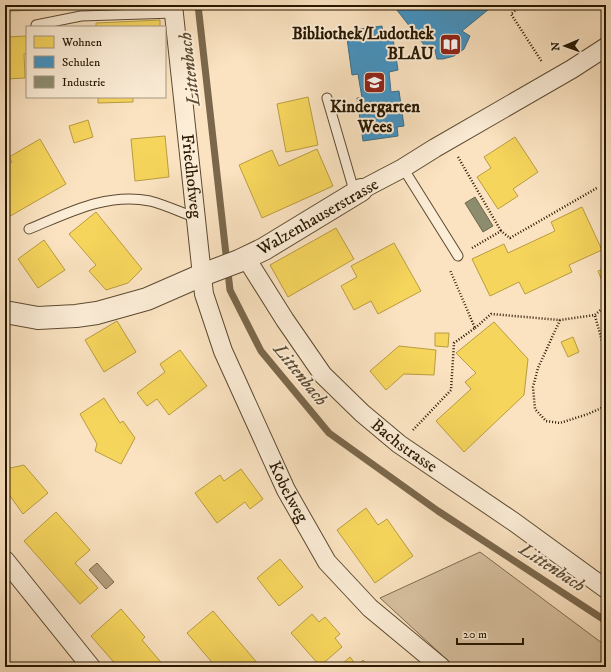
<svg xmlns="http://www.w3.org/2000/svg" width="611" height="672" font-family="'IM FELL DW Pica',serif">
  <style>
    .green { fill: #d7c0a0; stroke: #7f6c50 }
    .water { fill: #b39e7f; stroke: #7b684c }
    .homes { fill: #f6d55c; stroke: #b89c40 }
    .schools { fill: #4393c3; stroke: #3b6e88 }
    .industry { fill: #8c8c6e; stroke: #6e694d }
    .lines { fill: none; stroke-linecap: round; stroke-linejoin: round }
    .stream { stroke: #7b684c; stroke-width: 7 }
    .service-casing { stroke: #5c4a30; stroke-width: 11 }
    .minor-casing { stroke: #5c4a30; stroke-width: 20 }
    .tertiary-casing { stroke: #5c4a30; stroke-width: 24 }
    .path { stroke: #271700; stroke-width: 2.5; stroke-dasharray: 1 2; stroke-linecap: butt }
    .service { stroke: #fcedd7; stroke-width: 9 }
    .minor { stroke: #fcedd7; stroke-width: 18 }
    .tertiary { stroke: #fcedd7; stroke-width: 22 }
    .labels { text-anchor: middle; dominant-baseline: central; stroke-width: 4; stroke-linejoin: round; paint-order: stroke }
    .poi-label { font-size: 17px; font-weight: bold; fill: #271700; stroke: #fcedd7; text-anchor: end }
    .street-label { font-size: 17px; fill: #271700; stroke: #fcedd7 }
    .water-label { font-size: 18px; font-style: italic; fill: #5f4d33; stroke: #fcedd7 }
  </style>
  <rect width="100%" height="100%" fill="#fbe3c1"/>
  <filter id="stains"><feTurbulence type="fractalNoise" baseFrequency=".005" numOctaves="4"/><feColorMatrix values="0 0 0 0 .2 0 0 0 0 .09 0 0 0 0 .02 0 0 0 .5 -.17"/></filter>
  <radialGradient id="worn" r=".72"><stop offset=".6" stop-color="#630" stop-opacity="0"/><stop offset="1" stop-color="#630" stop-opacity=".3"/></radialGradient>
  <path class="green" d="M5 5H147V7L5 11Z
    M480 552 606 646V667H455L380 598Z"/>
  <path class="water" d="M97 563 114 582 106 589 89 570Z"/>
  <path class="homes" d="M160 20V27H96V23Z
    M27 36V54H24L25 78 6 79 5 37Z
    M98 97H133V102L98 103Z
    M308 97 318 145 286 152 277 104Z
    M88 120 93 137 74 143 69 126Z
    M165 136 169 177 135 181 131 139Z
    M515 137 538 172 513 189 518 196 498 209 477 177 491 168 484 157Z
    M40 139 66 184 5 219V166L12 162 9 157Z
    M317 149 333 186 262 218 239 165 272 150 279 166Z
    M582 207 602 250 569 265 572 272 525 294 519 282 490 296 472 259 504 244 508 253 555 231 551 222Z
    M96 212 142 269 128 283 106 290 89 271 96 265 69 234Z
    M336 228 354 259 288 297 270 265Z
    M44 240 65 270 38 288 18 259Z
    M394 243 421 291 378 314 371 301 354 310 341 286 357 277 351 266Z
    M606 268V286H604L598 271Z
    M117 321 136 352 104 372 85 340Z
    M494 322 528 359 524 395 464 452 436 421 471 389 465 382 476 373 456 353Z
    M435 333H449L448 347 435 346Z
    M573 337 579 352 568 357 561 342Z
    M399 346 436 350 434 375 404 374 386 390 370 371Z
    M180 350 207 386 169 415 157 399 147 406 137 393 165 372 160 364Z
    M104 398 120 423 123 421 135 438 121 464 95 451 97 444 80 414Z
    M24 465 48 493 23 514 5 489V467L6 469Z
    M241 469 263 499 250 509 245 502 217 523 195 493 220 475 224 481Z
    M366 508 378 525 387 519 413 556 375 583 337 530Z
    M56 512 90 550 75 563 98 588 80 604 24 541Z
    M280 559 303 587 279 606 257 578Z
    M121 609 145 637 142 640 165 667H118L91 636Z
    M213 611 259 665 257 667H216L187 633Z
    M312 614 319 622 325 617 340 634 335 638 342 647 320 666 291 633Z
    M350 657 357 666 363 660 369 667H339Z
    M49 665 72 666V667H49Z"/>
  <path class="schools" d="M393 5H494L462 31 470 36 464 49 454 56 443 59H437L434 46 428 50Z
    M382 26 383 34 392 32 398 70 389 72 391 92 399 91 404 126 397 127 398 136 363 141 357 98H362L358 74 352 75 346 31Z"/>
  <path class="industry" d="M475 197 493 226 483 232 465 203Z"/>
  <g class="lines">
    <path class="stream" d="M198 5 230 290 261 351 329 433 438 511 606 621"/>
    <defs>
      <path id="service" d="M36 25 81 16 174 13
        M327 98 355 194
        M403 168 458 256
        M29 229C68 213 107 192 150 201 166 205 182 213 197 218"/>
      <g id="minor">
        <path id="s1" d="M173 5 204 294 223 351 286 490 327 562 370 608 441 667"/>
        <path d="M361 190 403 168 435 148 572 69 606 47"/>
        <path id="s2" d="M246 258 285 320 323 375 362 413 399 444 514 522 606 589"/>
        <path d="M5 560 91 667"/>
      </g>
      <path id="tertiary" d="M5 312 38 318 76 316 97 313 147 299 202 275 239 261 264 249 361 190"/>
    </defs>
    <use href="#service" class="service-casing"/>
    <use href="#minor" class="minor-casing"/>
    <use href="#tertiary" class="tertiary-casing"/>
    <path class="path" d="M522 5 511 14 542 62
      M458 157 501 231
      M472 248 501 231 510 238 597 188
      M595 316 602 341 606 347
      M560 320 538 368 533 387 535 409 546 421 560 423 588 414 606 406
      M475 328 491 314 560 320 595 315 606 305
      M413 430 451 390 454 343 475 328 450 270"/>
    <use href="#service" class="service"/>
    <use href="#minor" class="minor"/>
    <use href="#tertiary" class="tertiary"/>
  </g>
  <defs>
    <symbol id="library-square" viewBox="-11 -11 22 22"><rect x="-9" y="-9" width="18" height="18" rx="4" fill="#8f2418" stroke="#fcedd7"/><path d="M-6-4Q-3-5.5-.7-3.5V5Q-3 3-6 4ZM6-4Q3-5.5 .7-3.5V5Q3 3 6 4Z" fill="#fff"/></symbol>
    <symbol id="school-square" viewBox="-11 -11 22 22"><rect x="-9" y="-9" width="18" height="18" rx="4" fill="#8f2418" stroke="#fcedd7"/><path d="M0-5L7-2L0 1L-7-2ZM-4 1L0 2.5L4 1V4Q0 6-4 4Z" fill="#fff"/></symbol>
  </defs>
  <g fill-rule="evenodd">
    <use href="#library-square" x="438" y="32" width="25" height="25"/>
    <use href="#school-square" x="362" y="70" width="25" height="25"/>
  </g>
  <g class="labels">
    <g class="poi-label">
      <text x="434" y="34">Bibliothek/Ludothek<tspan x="434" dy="20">BLAU</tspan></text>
      <text x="375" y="107" text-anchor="middle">Kindergarten<tspan x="375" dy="20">Wees</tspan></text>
    </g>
    <g class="street-label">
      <text stroke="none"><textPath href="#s1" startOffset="172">Friedhofweg</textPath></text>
      <text transform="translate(318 217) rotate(-30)">Walzenhauserstrasse</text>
      <text stroke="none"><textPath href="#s2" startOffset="248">Bachstrasse</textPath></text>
      <text stroke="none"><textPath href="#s1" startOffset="506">Kobelweg</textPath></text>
    </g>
    <g class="water-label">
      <text transform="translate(190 69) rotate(-97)">Littenbach</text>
      <text transform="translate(300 375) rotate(51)">Littenbach</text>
      <text transform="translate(552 568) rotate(33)">Littenbach</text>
    </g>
  </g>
  <rect width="611" height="672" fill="none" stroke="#fbe3c1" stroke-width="20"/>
  <rect x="6" y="6" width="599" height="660" fill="none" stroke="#271700" stroke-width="2"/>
  <rect x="10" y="10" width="591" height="652" fill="none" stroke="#271700"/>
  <rect x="26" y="26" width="140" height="72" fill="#fcedd7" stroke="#a79781"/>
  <rect x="34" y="36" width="20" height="12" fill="#f6d55c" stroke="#a79781"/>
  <text x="62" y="46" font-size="12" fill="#271700">Wohnen</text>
  <rect x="34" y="56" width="20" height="12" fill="#4393c3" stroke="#a79781"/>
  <text x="62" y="66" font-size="12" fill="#271700">Schulen</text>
  <rect x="34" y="76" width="20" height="12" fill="#8c8c6e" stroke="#a79781"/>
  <text x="62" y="86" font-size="12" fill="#271700">Industrie</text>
  <g transform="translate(565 46) rotate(268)" stroke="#fcedd7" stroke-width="3" paint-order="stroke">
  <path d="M0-3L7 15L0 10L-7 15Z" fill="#271700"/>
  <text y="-6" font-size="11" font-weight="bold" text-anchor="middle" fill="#271700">N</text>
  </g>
  <path d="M457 638v6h66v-6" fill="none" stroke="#271700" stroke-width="2"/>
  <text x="463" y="638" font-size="12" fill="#271700" stroke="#fcedd7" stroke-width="3" paint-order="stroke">20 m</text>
  <rect width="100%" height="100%" filter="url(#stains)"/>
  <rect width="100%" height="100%" fill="url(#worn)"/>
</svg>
